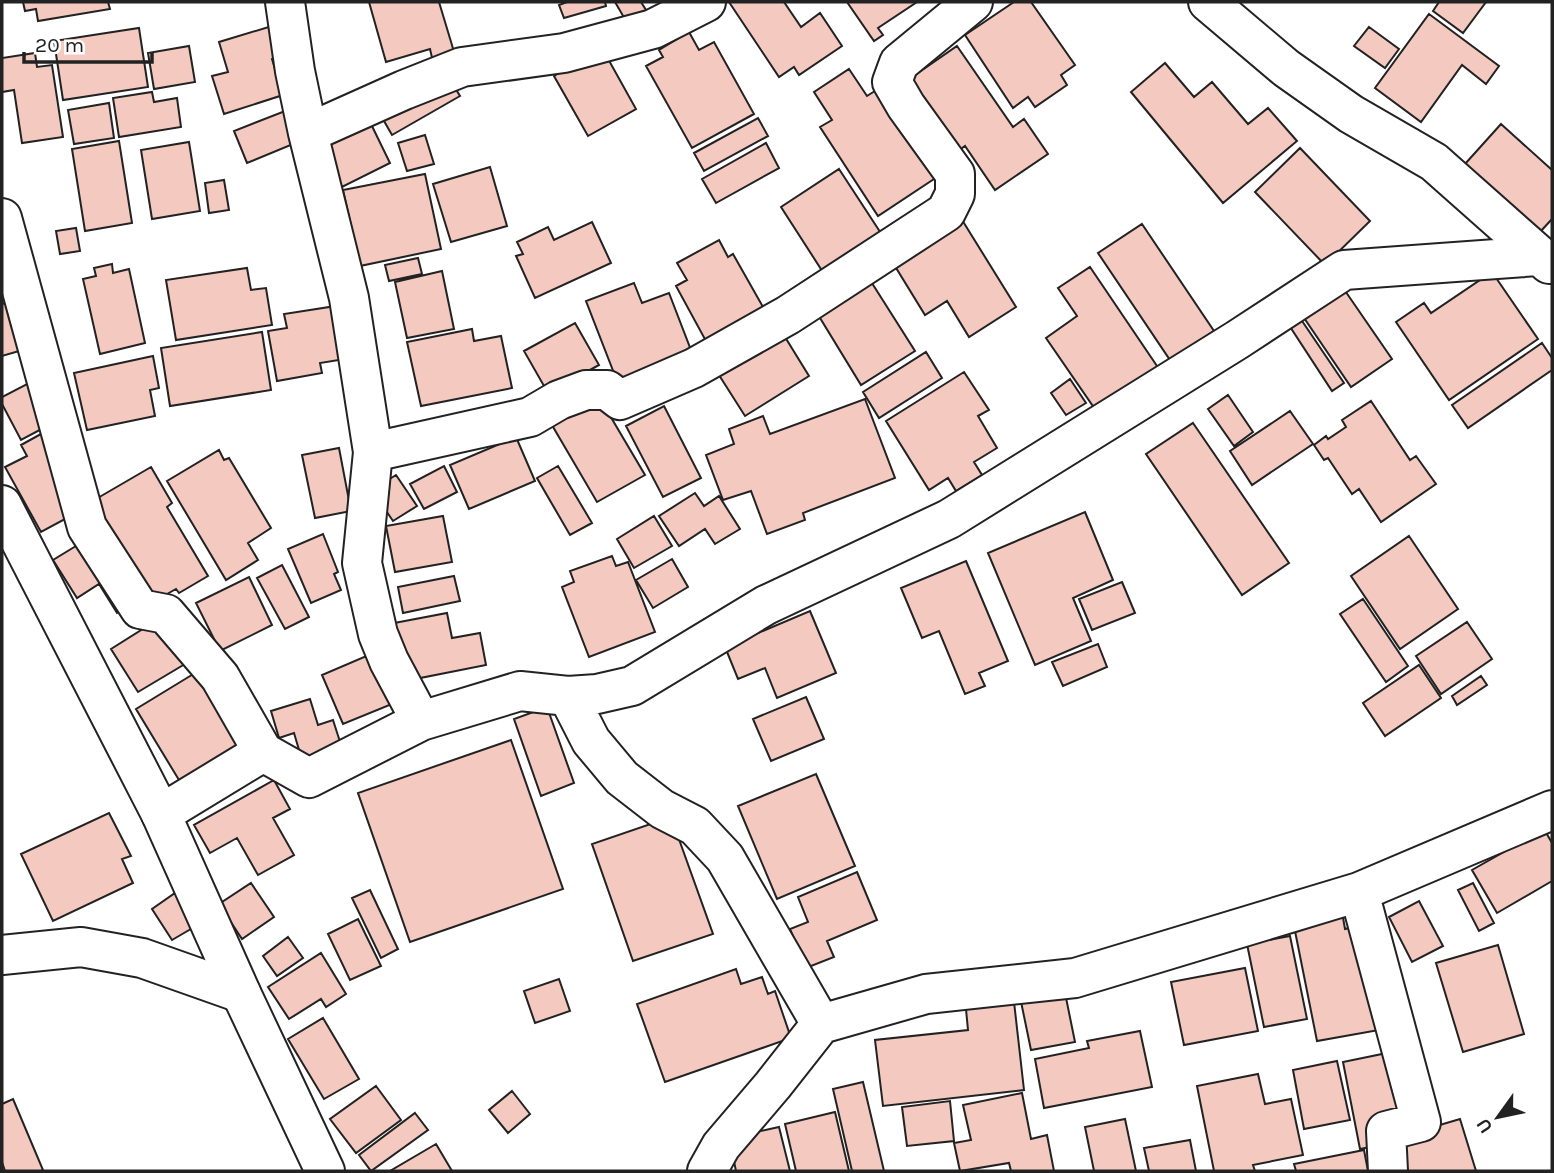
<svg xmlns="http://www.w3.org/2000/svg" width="1554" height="1173" font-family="Karla,sans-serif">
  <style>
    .building { fill: #f3c9c0; stroke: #222; stroke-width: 2 }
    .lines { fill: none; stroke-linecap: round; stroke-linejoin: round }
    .minor-casing { stroke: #222; stroke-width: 42 }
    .secondary-casing { stroke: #222; stroke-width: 42 }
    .minor { stroke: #fff; stroke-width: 38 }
    .secondary { stroke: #fff; stroke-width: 38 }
  </style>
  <rect width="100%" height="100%" fill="#fff"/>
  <path class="building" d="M23 2H108L110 9 38 21 36 9 25 11Z
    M369 2H439L455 55 433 62 430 49 386 62Z
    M567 2H605L606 6 564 18 559 5Z
    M615 2H641L646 10 626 21Z
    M729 2H784L801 27 820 13 842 46 799 75 794 67 779 77Z
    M847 2H917L878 28 883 35 874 41Z
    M1014 2H1031L1075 65 1061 75 1067 85 1035 107 1028 97 1013 108 965 35Z
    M1439 2H1486L1463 33 1433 11Z
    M1429 14 1499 66 1486 84 1462 65 1421 122 1375 88Z
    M272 26 281 55 272 59 283 95 224 114 212 76 228 72 219 42Z
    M1369 27 1399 49 1385 68 1354 46Z
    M139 28 148 87 63 100 54 41Z
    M689 32 699 50 714 42 754 114 692 148 646 66 663 57 659 50Z
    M189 46 195 82 154 89 148 53Z
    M957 46 1013 127 1024 119 1048 154 995 190 965 146 954 154 905 82Z
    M602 48 636 109 588 136 554 76Z
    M35 53 37 67 52 65 63 137 22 143 14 90 2 92V58Z
    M1165 63 1194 97 1212 82 1248 124 1268 108 1297 141 1223 203 1131 92Z
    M849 69 867 96 878 89 937 177 878 216 820 127 832 120 814 92Z
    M447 75 460 96 392 135 380 114Z
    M152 92 154 102 177 98 181 127 119 137 113 98Z
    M109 103 114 138 74 144 68 110Z
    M285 111 298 142 247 163 234 131Z
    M758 118 768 136 704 171 694 153Z
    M370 122 390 163 342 187 321 146Z
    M1501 124 1552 170V219L1540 232 1465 164Z
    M425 135 434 164 407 171 398 143Z
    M119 141 132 223 85 231 72 149Z
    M189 142 200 211 152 219 141 150Z
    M766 143 779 168 716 203 702 179Z
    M1300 148 1370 221 1325 265 1255 192Z
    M490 167 507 226 451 242 433 184Z
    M839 169 886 241 828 280 781 207Z
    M425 174 441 249 360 266 343 190Z
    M224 180 229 210 209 213 205 183Z
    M959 215 1016 307 969 337 947 301 925 315 890 258Z
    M592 222 611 263 535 298 516 256 523 254 517 242 548 227 554 240Z
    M1142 224 1214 331 1170 360 1098 253Z
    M76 228 80 251 60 254 56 231Z
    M719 240 728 257 733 254 771 321 713 354 676 286 687 280 677 263Z
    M418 258 422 274 389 281 385 265Z
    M112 264 113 273 129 269 145 343 100 354 83 279 96 276 94 268Z
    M1090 267 1159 369 1097 412 1046 338 1077 316 1058 288Z
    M247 268 251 290 266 288 272 325 176 340 166 280Z
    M442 271 454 329 407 338 395 282Z
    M1492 272 1538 339 1449 400 1396 322 1424 303 1431 313Z
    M870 280 915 351 861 385 817 313Z
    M1339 282 1392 359 1351 387 1298 309Z
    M634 283 642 303 669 293 694 358 619 386 586 301Z
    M20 298 33 347 2 356V304Z
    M336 306 345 359 320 363 322 373 277 381 268 331 287 328 284 314Z
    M1296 312 1344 383 1332 391 1285 319Z
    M575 323 599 365 548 393 524 351Z
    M777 324 809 376 745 416 712 364Z
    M472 329 474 341 501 336 512 388 421 406 407 342Z
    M262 332 271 390 170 406 161 348Z
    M1542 343 1552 358V370L1468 428 1452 405Z
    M926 352 942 378 879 418 863 392Z
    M153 356 159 388 150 390 155 416 87 430 74 373Z
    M964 372 989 410 978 416 997 448 974 462 982 475 956 491 948 478 929 490 886 421Z
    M1070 379 1086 403 1066 415 1051 393Z
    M29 383 51 424 21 440 2 404V397Z
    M596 392 645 475 597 502 549 420Z
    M1228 395 1253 432 1234 446 1208 409Z
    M865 399 895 478 803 513 805 520 767 534 751 491 723 500 706 455 734 444 729 429 763 416 770 434Z
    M1371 401 1410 460 1416 456 1436 484 1381 522 1359 489 1352 494 1328 458 1324 460 1314 445 1326 436 1328 439 1346 427 1342 420Z
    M664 406 701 478 663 497 626 426Z
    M1290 411 1313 444 1252 485 1230 451Z
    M1193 423 1289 563 1242 595 1146 454Z
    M50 429 80 511 41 532 5 467 27 456 21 445Z
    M516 437 535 481 469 509 450 465Z
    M339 448 351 511 315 518 302 455Z
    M219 450 224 460 229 458 271 528 248 543 258 560 226 580 167 481Z
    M444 466 457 492 424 509 410 484Z
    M558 466 592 523 570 535 537 478Z
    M151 467 172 503 167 507 208 576 179 593 176 589 144 607 84 506Z
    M396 475 417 506 393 521 372 490Z
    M695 493 704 506 719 496 740 529 715 544 705 529 679 546 659 516Z
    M1085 512 1113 580 1073 598 1091 641 1035 665 988 553Z
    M443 516 452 562 395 572 386 526Z
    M654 516 672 546 634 568 617 539Z
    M323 534 338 572 334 574 341 590 311 603 288 549Z
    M1409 536 1458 609 1400 649 1351 576Z
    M89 538 130 605 117 613 99 584 77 598 53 560Z
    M612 556 616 566 628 562 655 632 589 657 562 587 574 582 570 571Z
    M672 559 688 587 653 608 636 580Z
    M966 561 1008 661 979 673 985 686 965 694 939 631 922 638 901 588Z
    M282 565 309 617 285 629 257 578Z
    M454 576 460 601 403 613 398 587Z
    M249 577 272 625 220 651 196 603Z
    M1122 582 1135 613 1092 630 1079 599Z
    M1363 599 1408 666 1386 682 1340 614Z
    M810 611 836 673 777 698 765 668 738 679 725 647Z
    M447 613 452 638 480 633 486 665 410 680 389 624Z
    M162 617 190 661 138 692 111 649Z
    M1467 622 1492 659 1441 694 1416 656Z
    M1098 644 1107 667 1063 686 1052 662Z
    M371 654 392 704 343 724 322 675Z
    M1419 665 1441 698 1385 736 1363 703Z
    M195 673 243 749 182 785 136 709Z
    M1481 676 1487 685 1457 705 1452 696Z
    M806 697 824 739 771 761 753 719Z
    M310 699 318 725 333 720 342 748 302 760 294 733 279 738 271 711Z
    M547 707 574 783 541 796 514 719Z
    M511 740 563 889 410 942 358 793Z
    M816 774 855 866 777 899 738 806Z
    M274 780 290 809 273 818 294 855 258 875 237 838 210 853 194 825Z
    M109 813 131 856 122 859 133 883 53 921 21 854Z
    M671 817 713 934 633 961 592 844Z
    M1544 829 1552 843V881L1497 913 1472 870Z
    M857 872 877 920 827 941 834 957 806 968 790 929 808 922 798 897Z
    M251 883 274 917 242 939 219 904Z
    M1473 883 1494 923 1479 931 1458 890Z
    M370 890 398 949 381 958 352 898Z
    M175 893 196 926 172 940 152 909Z
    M1419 901 1443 946 1412 962 1389 917Z
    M1342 912 1345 929 1358 926 1379 1030 1317 1041 1293 921Z
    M358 919 381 966 350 980 328 934Z
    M1290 936 1307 1019 1264 1027 1247 944Z
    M288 937 303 958 277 976 263 956Z
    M1498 945 1524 1034 1463 1052 1436 963Z
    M321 953 346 994 326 1007 321 999 289 1019 268 987Z
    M1245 968 1258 1031 1184 1045 1171 982Z
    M736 969 741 984 762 977 768 994 775 991 791 1038 665 1082 637 1004Z
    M559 979 570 1011 535 1023 524 991Z
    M1063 983 1075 1042 1031 1050 1019 992Z
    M1013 993 1024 1090 883 1106 875 1040 968 1030 965 999Z
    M323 1018 359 1079 324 1099 288 1039Z
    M1140 1031 1152 1087 1044 1108 1035 1059 1089 1048 1087 1041Z
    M1387 1053 1401 1121 1381 1145 1360 1149 1343 1062Z
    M1337 1061 1350 1120 1304 1129 1293 1070Z
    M1258 1074 1265 1104 1291 1099 1303 1155 1253 1165 1255 1171H1214L1197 1086Z
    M863 1082 884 1171H852L833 1089Z
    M376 1086 401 1120 356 1153 330 1119Z
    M512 1091 530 1114 508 1133 489 1110Z
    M1022 1093 1031 1139 1047 1135 1054 1171H1011L1009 1163 960 1171 954 1143 971 1140 963 1105Z
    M13 1099 43 1170 41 1171H5L2 1162V1104Z
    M950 1101 954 1141 907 1146 902 1107Z
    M835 1112 849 1171H796L785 1124Z
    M415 1113 428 1130 371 1171 359 1155Z
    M1125 1119 1136 1171H1094L1085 1127Z
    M1460 1119 1476 1171H1399L1389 1140Z
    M779 1127 790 1171H736L729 1138Z
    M1190 1140 1196 1171H1149L1144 1148Z
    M436 1144 452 1171H390Z
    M1364 1150 1368 1171H1296L1294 1164Z"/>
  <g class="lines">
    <defs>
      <path id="minor" d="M285 2 295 71 308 133 349 298 373 452 362 563 378 634 389 661 421 721
        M1208 2 1286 68 1351 114 1434 162 1549 264
        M308 133 404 90 462 67 564 53 653 29 706 2
        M2 218 87 527 140 609 166 614 220 677 263 752
        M373 452 530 417 559 400 586 390H607L620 400 694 368 788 315 946 212 955 194V174L906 106 892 82 899 63 973 2
        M568 696 591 741 622 778 662 809 695 826 725 858 821 1024
        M161 814 263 752 309 778 421 721 520 691 568 696 597 694 632 686 766 605 949 519 1237 340 1344 270 1538 256
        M1359 892 1421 1122 1386 1131 1388 1171
        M2 955 81 947 142 958 241 993
        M707 1171 721 1146 773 1085 821 1024 926 994 1075 978 1359 892 1552 810"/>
      <path id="secondary" d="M2 505 161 814 241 993 325 1171"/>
    </defs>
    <use href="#minor" class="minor-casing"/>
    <use href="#secondary" class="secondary-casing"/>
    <use href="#minor" class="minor"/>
    <use href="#secondary" class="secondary"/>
  </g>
  <rect width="1554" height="1173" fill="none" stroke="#222222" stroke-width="7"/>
  <g transform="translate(1498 1117) rotate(237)" stroke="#ffffff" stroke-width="5" paint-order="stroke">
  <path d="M0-5L12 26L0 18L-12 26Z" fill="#222222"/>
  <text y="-10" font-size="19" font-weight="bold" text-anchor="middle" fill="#222222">U</text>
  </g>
  <path d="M24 52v10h128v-10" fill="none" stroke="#222222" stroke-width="3.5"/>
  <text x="35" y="52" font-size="21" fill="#222222" stroke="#ffffff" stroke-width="5" paint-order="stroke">20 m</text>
</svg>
